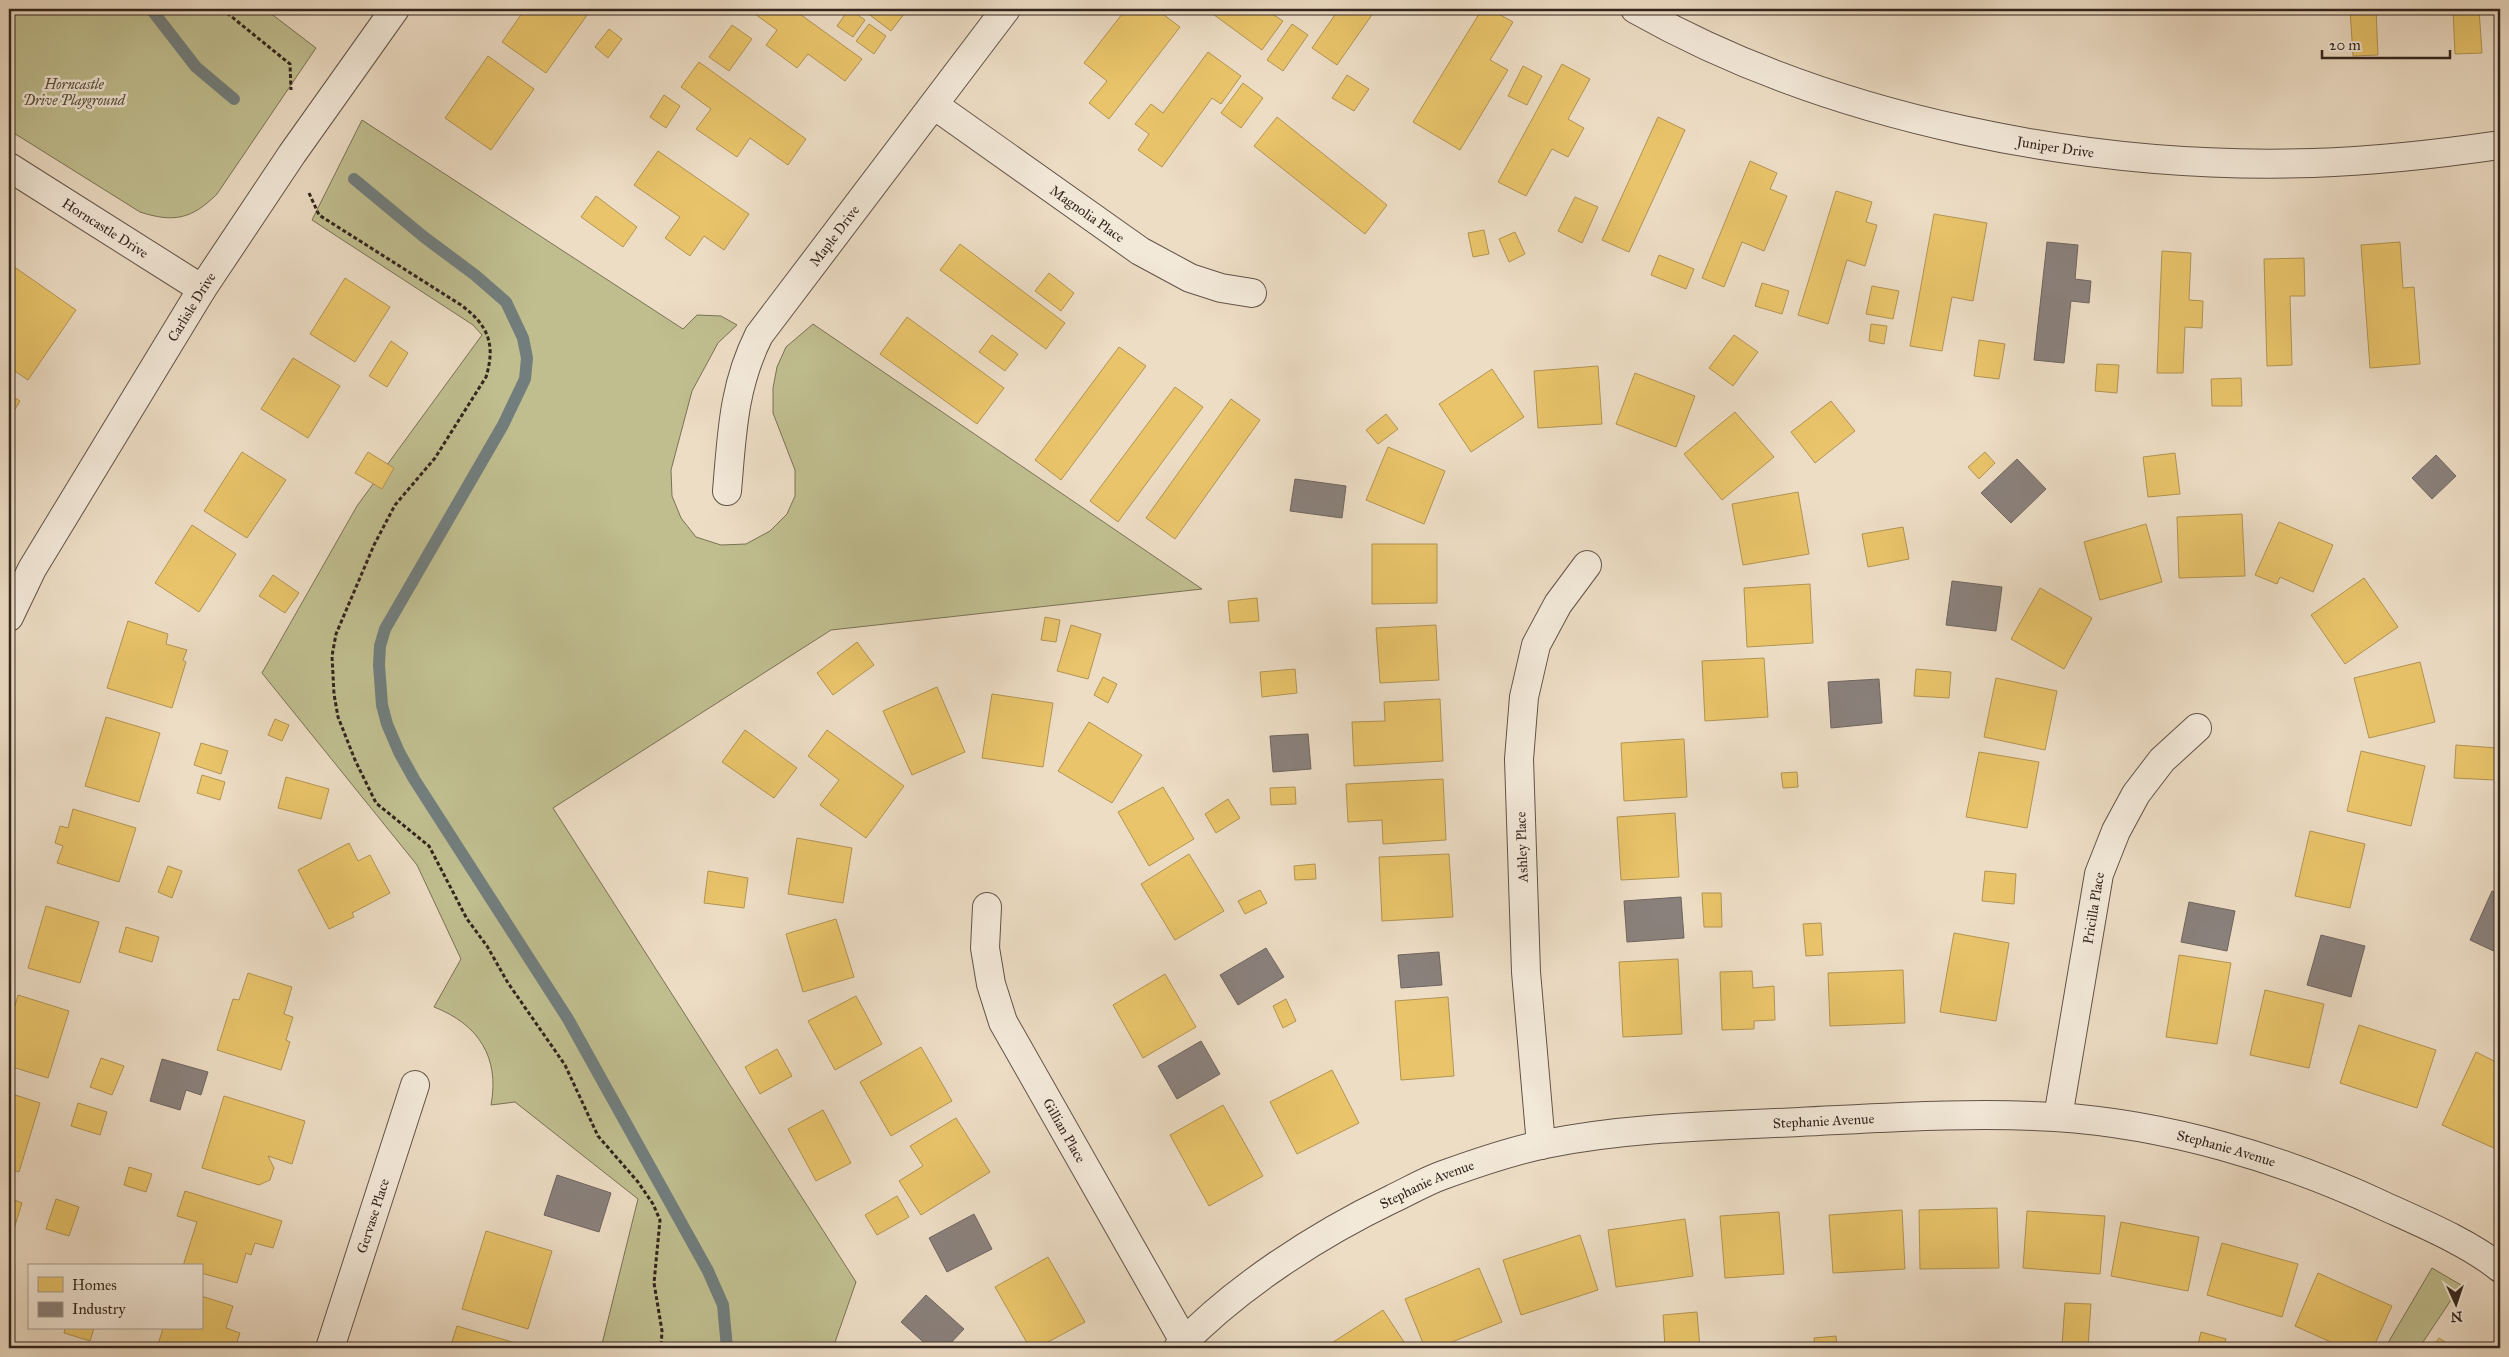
<svg xmlns="http://www.w3.org/2000/svg" width="2509" height="1357" font-family="'IM FELL Great Primer',serif">
  <style>
    .green { fill: #c0be8f; stroke: #7a7256 }
    .homes { fill: #e9c46a; stroke: #b29453 }
    .industry { fill: #8a817c; stroke: #706560 }
    .lines { fill: none; stroke-linecap: round; stroke-linejoin: round }
    .stream { stroke: #727e7d; stroke-width: 12 }
    .street-casing { stroke: #625348; stroke-width: 30 }
    .path { stroke: #33251e; stroke-width: 3; stroke-dasharray: 4 2.5; stroke-linecap: butt }
    .street { stroke: #f3e9d9; stroke-width: 28 }
    .labels { text-anchor: middle; dominant-baseline: central; stroke-width: 5; stroke-linejoin: round; paint-order: stroke }
    .park-label { font-size: 14px; font-style: italic; fill: #564b3a; stroke: #f3e9d9 }
    .street-label { font-size: 14px; fill: #33251e; stroke: #f3e9d9 }
  </style>
  <rect width="100%" height="100%" fill="#edddc5"/>
  <filter id="stains"><feTurbulence type="fractalNoise" baseFrequency=".004" numOctaves="4"/><feColorMatrix values="0 0 0 0 .2 0 0 0 0 .09 0 0 0 0 .02 0 0 0 .5 -.17"/></filter>
  <radialGradient id="worn" r=".72"><stop offset=".6" stop-color="#630" stop-opacity="0"/><stop offset="1" stop-color="#630" stop-opacity=".3"/></radialGradient>
  <path class="green" d="M9 9H265L316 48 217 194C192 219 174 223 140 212L9 130Z
    M362 120 683 329 697 315 721 316 737 325 718 343 692 391 671 470 672 496 681 518 696 537 721 545 746 544 770 531 787 514 795 496V470L773 413V388L777 367 786 347 813 324 1202 589 831 630 553 808 856 1282 833 1348H601L638 1199 515 1102 491 1105C500 1057 478 1024 434 1007L461 959 417 865 262 673 357 506 482 335 473 325 312 220Z
    M2432 1268 2461 1285 2419 1348H2385Z"/>
  <path class="homes" d="M525 9H587L590 11 546 73 502 42Z
    M748 9H793L862 59 845 81 808 54 797 68 766 45 777 30Z
    M849 9 865 20 853 37 837 26Z
    M862 9H908L891 31Z
    M1126 9H1156L1180 27 1109 119 1089 103 1107 81 1084 63Z
    M1206 9H1265L1283 21 1262 50Z
    M1339 9H1376L1337 65 1312 48Z
    M1482 9H1490L1513 22 1490 60 1508 70 1460 150 1413 122Z
    M2350 9H2376L2378 55 2353 56Z
    M2453 9H2479L2482 53 2455 54Z
    M869 24 886 36 874 54 856 41Z
    M1292 24 1308 35 1283 71 1267 60Z
    M732 25 752 39 729 71 709 57Z
    M609 29 622 39 608 58 595 47Z
    M1208 52 1241 76 1221 104 1212 98 1162 167 1138 150 1149 134 1135 124 1151 104 1163 113Z
    M488 56 534 89 491 150 445 118Z
    M699 62 806 139 788 165 750 138 737 157 696 129 711 109 681 87Z
    M1562 64 1590 79 1568 119 1584 128 1568 157 1552 149 1526 196 1498 182Z
    M1523 66 1542 76 1527 105 1508 96Z
    M1347 75 1369 89 1354 111 1332 98Z
    M1243 83 1263 98 1241 128 1221 113Z
    M664 95 680 106 666 128 650 117Z
    M1277 117 1387 205 1365 234 1254 146Z
    M1658 117 1685 130 1629 252 1602 240Z
    M658 151 749 214 724 250 704 236 690 256 665 238 680 217 634 185Z
    M1750 161 1777 173 1770 189 1787 196 1764 251 1742 242 1724 287 1702 278Z
    M1836 191 1872 202 1866 222 1877 225 1865 266 1847 260 1828 324 1798 315Z
    M596 196 637 227 623 247 581 217Z
    M1575 197 1598 207 1582 243 1558 231Z
    M1934 214 1987 223 1973 301 1952 297 1942 351 1910 346Z
    M1484 230 1489 254 1473 257 1468 233Z
    M1515 232 1525 254 1509 262 1499 239Z
    M2400 242 2403 288 2414 287 2420 364 2370 368 2361 245Z
    M960 244 1065 323 1046 349 940 270Z
    M2162 251 2191 253 2189 300 2203 301 2202 328 2185 327 2183 373H2157Z
    M1659 255 1694 269 1686 289 1651 275Z
    M2304 258 2305 296H2290L2292 365 2267 366 2264 259Z
    M13 266 76 310 28 380 9 367V272Z
    M1049 273 1074 293 1061 311 1035 291Z
    M345 278 390 307 355 362 310 334Z
    M1762 283 1789 291 1782 314 1755 306Z
    M1872 286 1899 291 1893 319 1866 314Z
    M907 317 1004 388 977 424 880 354Z
    M1871 324 1887 326 1884 344 1869 341Z
    M992 335 1018 354 1005 371 979 352Z
    M1734 335 1758 352 1733 386 1709 368Z
    M1979 340 2005 344 1999 379 1974 376Z
    M391 341 408 353 387 387 369 376Z
    M1119 347 1146 366 1061 480 1035 460Z
    M293 358 340 386 308 438 261 409Z
    M2097 364 2119 365 2117 393 2095 391Z
    M1598 366 1602 424 1538 428 1534 371Z
    M1492 369 1524 417 1471 452 1439 404Z
    M1635 373 1695 396 1676 447 1616 424Z
    M2241 378 2242 406H2212L2211 379Z
    M1175 387 1203 407 1118 522 1090 501Z
    M9 394 20 401 9 419Z
    M1231 399 1260 420 1175 539 1146 518Z
    M1831 401 1855 431 1815 463 1791 432Z
    M1735 412 1774 457 1722 500 1684 454Z
    M1386 414 1398 429 1378 444 1366 430Z
    M1388 447 1445 471 1424 524 1366 500Z
    M242 452 286 480 247 538 204 511Z
    M368 452 394 468 382 489 355 473Z
    M1985 452 1995 463 1979 479 1968 467Z
    M2175 453 2180 494 2148 497 2143 457Z
    M1798 492 1809 554 1743 565 1732 504Z
    M2242 514 2245 576 2179 578 2177 517Z
    M2279 522 2333 545 2313 592 2280 577 2277 584 2255 575Z
    M2146 524 2162 582 2100 600 2084 542Z
    M192 525 236 554 199 612 155 583Z
    M1903 527 1909 559 1868 567 1862 534Z
    M1372 544H1437V603L1372 604Z
    M273 575 299 593 285 613 259 596Z
    M2364 578 2398 627 2345 664 2311 615Z
    M1810 584 1813 643 1747 647 1744 588Z
    M2040 588 2092 618 2064 669 2011 639Z
    M1257 598 1259 621 1230 623 1228 601Z
    M1045 617 1060 620 1056 642 1041 640Z
    M128 621 168 634 166 644 187 650 183 660 186 662 172 708 107 688Z
    M1071 625 1101 634 1088 679 1057 671Z
    M1436 625 1439 680 1380 683 1376 628Z
    M857 642 874 665 833 695 817 673Z
    M1764 658 1768 717 1705 721 1702 661Z
    M2420 662 2435 722 2369 738 2354 678Z
    M1295 669 1297 693 1262 697 1260 672Z
    M1916 669 1951 672 1949 698 1914 696Z
    M1103 677 1117 684 1108 703 1094 695Z
    M1996 678 2057 691 2045 750 1984 737Z
    M937 687 965 752 912 775 883 711Z
    M992 694 1053 703 1043 767 982 758Z
    M1440 699 1443 761 1354 766 1352 722 1385 721 1384 702Z
    M106 717 160 733 139 802 85 786Z
    M275 719 289 725 282 741 268 735Z
    M1089 722 1142 755 1112 803 1058 771Z
    M745 730 797 768 774 798 722 762Z
    M827 730 904 786 866 838 820 805 839 780 808 756Z
    M1684 739 1687 797 1624 801 1621 743Z
    M201 743 228 751 221 774 194 765Z
    M2456 745 2497 748 2495 780 2454 778Z
    M2361 751 2425 766 2411 826 2347 811Z
    M1979 752 2039 762 2027 828 1966 817Z
    M1797 772 1798 787 1783 788 1781 773Z
    M202 775 225 782 220 800 197 793Z
    M286 777 329 789 321 819 278 808Z
    M1443 779 1446 840 1383 844 1382 820 1348 822 1346 784Z
    M1163 787 1194 839 1149 866 1118 812Z
    M1295 787 1296 804 1271 805 1270 788Z
    M1228 799 1240 818 1216 833 1205 814Z
    M73 809 136 828 119 882 57 863 63 846 55 843 60 826 68 828Z
    M1675 813 1679 877 1621 880 1617 817Z
    M2310 831 2365 844 2350 908 2295 896Z
    M797 838 852 848 843 903 788 894Z
    M349 843 358 861 370 855 390 893 352 913 354 917 329 929 298 870Z
    M1189 854 1224 911 1175 940 1141 884Z
    M1449 854 1453 917 1382 921 1379 857Z
    M1315 864 1316 879 1295 880 1294 866Z
    M168 866 182 871 172 898 158 892Z
    M708 871 748 878 744 908 704 903Z
    M1985 871 2016 874 2014 904 1982 901Z
    M1260 890 1267 903 1245 914 1238 901Z
    M1702 893H1721L1722 927H1704Z
    M46 906 99 922 80 983 28 968Z
    M836 919 854 977 803 992 786 934Z
    M1821 923 1823 955 1806 956 1803 924Z
    M126 927 159 937 152 962 119 952Z
    M1954 933 2009 943 1996 1021 1940 1012Z
    M2179 955 2231 963 2217 1044 2166 1037Z
    M1678 959 1682 1034 1623 1037 1619 962Z
    M1903 970 1905 1023 1830 1026 1828 973Z
    M1752 971 1753 988 1774 986 1775 1020 1754 1021V1029L1722 1030 1720 972Z
    M248 973 292 987 284 1014 293 1017 286 1040 290 1042 281 1070 217 1050 233 999 239 1000Z
    M1165 974 1196 1027 1143 1058 1113 1005Z
    M2265 990 2324 1004 2309 1068 2250 1055Z
    M18 995 69 1011 48 1078 9 1066V1026Z
    M856 996 882 1044 835 1070 808 1021Z
    M1448 997 1454 1076 1401 1080 1395 1001Z
    M1286 999 1296 1021 1283 1028 1273 1006Z
    M2359 1025 2436 1050 2417 1108 2340 1083Z
    M921 1047 952 1101 891 1136 860 1082Z
    M777 1049 792 1076 760 1094 745 1067Z
    M2476 1052 2500 1064V1140L2496 1149 2442 1125Z
    M101 1058 124 1066 112 1095 90 1087Z
    M1332 1070 1359 1123 1297 1154 1270 1102Z
    M9 1093 40 1103 19 1172 9 1169Z
    M224 1096 305 1121 292 1164 268 1156 274 1168 270 1180 259 1185 202 1168Z
    M78 1103 107 1112 100 1135 71 1126Z
    M1223 1105 1263 1176 1209 1206 1170 1135Z
    M823 1110 851 1163 816 1181 788 1129Z
    M956 1118 990 1172 921 1215 899 1181 923 1166 910 1146Z
    M129 1167 152 1174 146 1192 124 1185Z
    M185 1191 282 1221 273 1248 255 1243 251 1255 246 1253 237 1283 201 1273V1266H183L197 1222 177 1216Z
    M897 1196 909 1217 877 1235 865 1215Z
    M9 1198 22 1203 9 1245Z
    M56 1199 79 1207 69 1236 46 1229Z
    M1997 1208 1999 1268 1920 1269 1919 1210Z
    M1902 1210 1905 1269 1833 1273 1829 1215Z
    M2027 1211 2105 1216 2100 1274 2023 1268Z
    M1779 1212 1784 1274 1725 1278 1720 1216Z
    M1685 1219 1693 1276 1616 1287 1608 1230Z
    M2121 1222 2199 1237 2188 1291 2111 1276Z
    M486 1231 552 1251 528 1329 462 1309Z
    M1580 1235 1598 1290 1521 1315 1503 1260Z
    M2222 1243 2298 1264 2282 1317 2207 1295Z
    M1048 1257 1085 1322 1037 1348H1030L995 1287Z
    M1479 1268 1502 1322 1437 1348H1425L1405 1299Z
    M2318 1273 2392 1306 2373 1348H2344L2295 1326Z
    M201 1296 233 1306 226 1328 240 1333 235 1348H157L163 1328H201Z
    M2065 1303 2091 1304 2088 1346 2062 1345Z
    M1383 1310 1408 1348H1324Z
    M1697 1312 1700 1348H1665L1663 1315Z
    M457 1326 533 1348H450Z
    M65 1328H94L90 1341 64 1333Z
    M2201 1332 2226 1339 2223 1348H2197Z
    M1836 1336 1837 1348H1815L1814 1338Z
    M2439 1338 2454 1348H2432Z
    M2144 1344 2159 1348H2143Z"/>
  <path class="industry" d="M2047 242 2078 245 2075 279 2091 281 2089 303 2071 301 2064 363 2034 360Z
    M2436 455 2456 476 2432 499 2412 478Z
    M2017 459 2046 489 2011 523 1981 493Z
    M1295 479 1346 486 1342 518 1290 511Z
    M1952 581 2002 587 1996 631 1946 625Z
    M1879 679 1882 723 1831 728 1828 682Z
    M1308 734 1311 769 1273 772 1270 736Z
    M2492 891 2500 894V954L2470 940Z
    M1681 897 1684 938 1627 942 1624 901Z
    M2189 902 2235 911 2227 951 2181 942Z
    M2321 935 2365 946 2351 997 2307 985Z
    M1266 948 1284 977 1238 1005 1220 975Z
    M1439 952 1442 985 1401 988 1398 955Z
    M1201 1041 1220 1074 1177 1099 1158 1066Z
    M162 1059 208 1072 201 1095 186 1090 180 1110 150 1101Z
    M557 1175 611 1193 599 1232 544 1215Z
    M974 1214 992 1249 947 1272 929 1238Z
    M926 1295 964 1329 946 1348H930L901 1322Z"/>
  <g class="lines">
    <path class="stream" d="M151 9 196 67 234 99
      M354 179 424 237 475 275 506 302 523 338 527 358 525 379 503 425 385 629 380 646 379 665 382 705 387 724 399 752 414 779 568 1019 708 1271 723 1305 727 1348"/>
    <defs>
      <g id="street">
        <path id="s1" d="M1635 9C1831 120 2089 170 2313 163 2375 161 2438 154 2500 145"/>
        <path id="s2" d="M934 105 1140 251 1190 278 1221 288 1252 293"/>
        <path id="s3" d="M9 167 202 289"/>
        <path id="s4" d="M727 491C732 434 733 387 759 335L1006 9"/>
        <path id="s5" d="M9 617 32 569 202 289 292 154 395 9"/>
        <path id="s6" d="M987 907 985 948 991 984 1003 1022 1184 1341"/>
        <path id="s7" d="M2058 1117 2099 874 2116 831 2136 794 2162 760 2197 728"/>
        <path d="M1541 1145 1526 972 1519 759 1524 697 1536 645 1558 604 1587 565"/>
        <path id="s8" d="M330 1348 415 1085"/>
        <path id="s9" d="M1178 1348C1235 1288 1317 1235 1392 1199 1409 1191 1426 1181 1443 1175 1476 1163 1511 1151 1545 1144 1629 1127 1714 1126 1799 1122 1884 1118 1970 1112 2055 1117 2166 1124 2281 1158 2382 1205 2419 1222 2468 1242 2500 1268"/>
      </g>
    </defs>
    <use href="#street" class="street-casing"/>
    <path class="path" d="M222 9 290 64 291 90
      M309 193 319 215 461 305C488 325 496 344 486 377L435 458 395 505 374 545 336 634 332 656 334 694 338 717 355 760 376 803 429 846 467 919 487 946 508 983 565 1065 598 1136 638 1182 653 1204 660 1220 654 1283 662 1331 661 1348"/>
    <use href="#street" class="street"/>
  </g>
  <g class="labels">
    <g class="park-label">
      <text x="74" y="84">Horncastle<tspan x="74" dy="16">Drive Playground</tspan></text>
    </g>
    <g class="street-label">
      <text stroke="none"><textPath href="#s1" startOffset="445">Juniper Drive</textPath></text>
      <text stroke="none"><textPath href="#s2" startOffset="188">Magnolia Place</textPath></text>
      <text stroke="none"><textPath href="#s3" startOffset="114">Horncastle Drive</textPath></text>
      <text stroke="none"><textPath href="#s4" startOffset="285">Maple Drive</textPath></text>
      <text stroke="none"><textPath href="#s5" startOffset="360">Carlisle Drive</textPath></text>
      <text transform="translate(1522 847) rotate(-92)">Ashley Place</text>
      <text stroke="none"><textPath href="#s7" startOffset="212">Pricilla Place</textPath></text>
      <text stroke="none"><textPath href="#s9" startOffset="705">Stephanie Avenue</textPath></text>
      <text stroke="none"><textPath href="#s6" startOffset="242">Gillian Place</textPath></text>
      <text stroke="none"><textPath href="#s9" startOffset="1111">Stephanie Avenue</textPath></text>
      <text stroke="none"><textPath href="#s9" startOffset="300">Stephanie Avenue</textPath></text>
      <text stroke="none"><textPath href="#s8" startOffset="139">Gervase Place</textPath></text>
    </g>
  </g>
  <rect width="2509" height="1357" fill="none" stroke="#edddc5" stroke-width="30"/>
  <rect x="10" y="10" width="2489" height="1337" fill="none" stroke="#33251e" stroke-width="2.5"/>
  <rect x="15" y="15" width="2479" height="1327" fill="none" stroke="#33251e"/>
  <rect x="28" y="1264" width="175" height="65" fill="#f3e9d9" stroke="#a69b8e"/>
  <rect x="38" y="1277" width="25" height="15" fill="#e9c46a" stroke="#a69b8e"/>
  <text x="72" y="1290" font-size="15" fill="#33251e">Homes</text>
  <rect x="38" y="1302" width="25" height="15" fill="#8a817c" stroke="#a69b8e"/>
  <text x="72" y="1314" font-size="15" fill="#33251e">Industry</text>
  <g transform="translate(2456 1304) rotate(177)" stroke="#f3e9d9" stroke-width="4" paint-order="stroke">
  <path d="M0-4L9 19L0 12L-9 19Z" fill="#33251e"/>
  <text y="-8" font-size="14" font-weight="bold" text-anchor="middle" fill="#33251e">N</text>
  </g>
  <path d="M2322 50v8h128v-8" fill="none" stroke="#33251e" stroke-width="2.5"/>
  <text x="2329" y="50" font-size="15" fill="#33251e" stroke="#f3e9d9" stroke-width="4" paint-order="stroke">20 m</text>
  <rect width="100%" height="100%" filter="url(#stains)"/>
  <rect width="100%" height="100%" fill="url(#worn)"/>
</svg>
